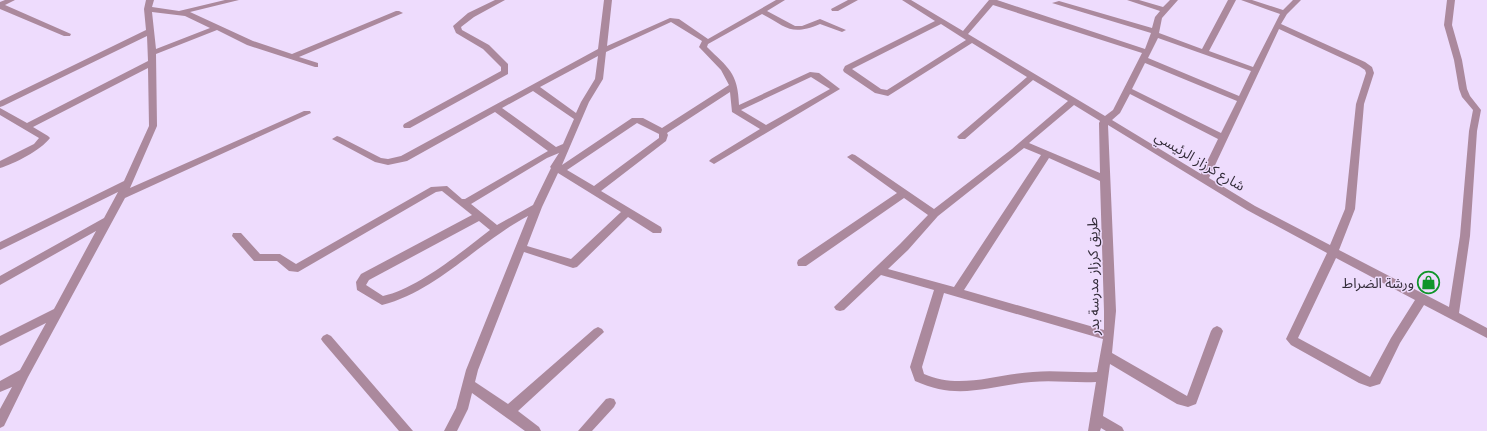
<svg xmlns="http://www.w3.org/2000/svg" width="1487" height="431" font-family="Merriweather,'Noto Sans Arabic',serif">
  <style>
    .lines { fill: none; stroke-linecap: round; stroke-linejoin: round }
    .minor { fill: #ab899d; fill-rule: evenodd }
    .labels { text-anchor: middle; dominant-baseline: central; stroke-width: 3; stroke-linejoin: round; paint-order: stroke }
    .street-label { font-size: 14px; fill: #332c39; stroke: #eedcfd }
    .poi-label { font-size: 14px; fill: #332c39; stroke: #eedcfd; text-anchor: end }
  </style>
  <rect width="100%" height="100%" fill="#eedcfd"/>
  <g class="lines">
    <path class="minor" d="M5 0H15L5 5 71 34 70 36H64L0 9V2Z
      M146 0H154L152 7 179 11 225 0H239L190 12 253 41 292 54 396 11H399L403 13 299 57 318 63V67H315L247 45 217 30 156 54 157 126 130 188 304 111H310L311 113 125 198 28 377 4 426 0 428V409L12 387 0 392V381L20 370 46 323 0 346V336L54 309 96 231 0 285V276L104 218 118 192 0 250V242L124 181 149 126 148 68 33 127 48 136 50 138C41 150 14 164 0 168V161L34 144 39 138 0 115V108L27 123 148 61 147 36 3 106 0 107V101L146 30 144 9ZM152 12 185 16 210 28 156 49Z
      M495 0H505L474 17 461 27 462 30 489 45 508 64V74L410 128H404L403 126 404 124 501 71V67L483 49 456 33 453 26 468 13Z
      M604 0H612L607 46 670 18 679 19 708 39 776 0H785L767 11 795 26H802L820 19 846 30 842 32 820 24C791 36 788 28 762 14L708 44 707 47C728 68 738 72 739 105L810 72 819 73 840 89 714 164 709 161 711 159 760 129 732 112 730 92 667 133 668 135 666 141 601 191 661 227 662 230 661 233H653L628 217 577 267 573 268 524 252 478 370 475 382 508 404 594 329 598 327 602 329 604 332 518 411 539 427 541 431H525L472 393 468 409 457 431H444L456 408 466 370 528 216C519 221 510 226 502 232 463 258 429 293 382 305L357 290 356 282 361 274 472 215 442 191 436 192 298 272 289 271 277 261H254L232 236 233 233H241L260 254H280L296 264 431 187 447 186 462 199H465L548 151 495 112 407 161 388 165 375 162 332 139 337 136 340 137 381 158 388 159 401 156 598 49ZM671 22 702 41 699 47 721 70 729 85 662 128 643 118H632L562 165 589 102 603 79 606 52ZM598 56 595 79 581 102 576 113 540 87ZM811 77 830 89 766 125 741 110ZM533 91 574 119 563 144 556 147 502 108ZM637 123 659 134V138L594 186 567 170ZM559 153 550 167 551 168 533 205 497 225 471 204 547 158ZM558 173 621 212 571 259 527 246 542 207ZM479 221 490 230C461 252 419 288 383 296L366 285 369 280Z
      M848 0H858L838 11H832L831 9Z
      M902 0H911L963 31 989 0H997L1145 49 1151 33 1052 3 1059 1 1152 28 1155 17 1160 11 1127 0H1139L1163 7 1170 0H1178L1162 18 1159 33 1202 49 1228 0H1236L1209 51 1253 67 1280 14 1241 0H1252L1283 10 1293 0H1301L1287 14 1281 24 1365 62 1372 67 1374 73 1364 104 1355 209 1339 250 1449 307 1460 236 1469 131 1473 110 1462 97 1459 89 1454 60 1444 25 1447 0H1455L1452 25 1462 60 1467 89 1470 96 1481 110 1477 131 1470 236 1459 313 1487 328V338L1424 305 1400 343 1380 384 1370 387 1359 383 1291 345 1286 339 1327 253 1247 210 1108 125 1116 311 1112 353 1187 396 1211 331 1213 328 1217 326 1221 328 1223 331 1196 404 1188 407 1177 404 1110 364 1103 416 1122 427 1124 431H1106L1101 428 1100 431H1088L1096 382C1074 383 1053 380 1031 382 987 386 959 401 915 381L910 367 934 290 881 275 844 310 840 311 836 310 834 307 900 244 928 215 904 198 806 266H798L797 263 798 260 897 193 847 157 852 154 855 155 934 209 1012 149 1068 101 1033 80 965 139H959L957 137 959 135 1027 77 972 43 888 96 875 93 844 72 843 70 845 66 935 21ZM993 5 1142 53 1113 110 1105 116 968 34ZM941 24 966 40 887 90 881 89 852 69ZM1279 29 1359 66 1365 70 1366 73 1356 104 1345 209 1330 245 1255 206 1209 178ZM1158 38 1251 71 1239 96 1148 58ZM1145 63 1237 101 1221 133 1132 89ZM1130 94 1218 139 1201 174 1112 120 1120 113ZM1074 105 1100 121 1099 123 1100 173 1029 143ZM1024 148 1041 155 954 287 888 269 908 250 938 216ZM1049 158 1100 181 1104 311V330L964 290ZM1336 258 1415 300 1391 338 1370 377 1298 338ZM944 293 1103 339 1097 372C1076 373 1054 370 1033 372 996 374 960 390 924 374L922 367Z
      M327 334 331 336 413 431H399L323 342 321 339 323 336Z
      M610 398 614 399 616 403 614 407 592 431H578L606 399Z"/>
  </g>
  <defs>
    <symbol id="shop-ring" viewBox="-11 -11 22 22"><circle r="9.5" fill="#eedcfd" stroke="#0f9529" stroke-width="1.5"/><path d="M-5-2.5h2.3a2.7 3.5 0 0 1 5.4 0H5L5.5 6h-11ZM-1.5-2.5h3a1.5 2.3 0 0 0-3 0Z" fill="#0f9529"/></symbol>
  </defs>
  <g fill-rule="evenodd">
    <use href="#shop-ring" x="1416" y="270" width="25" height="25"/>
  </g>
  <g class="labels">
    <g class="street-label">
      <text transform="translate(1200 161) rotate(31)">شارع كرزاز الرئيسي</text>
      <text transform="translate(1093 276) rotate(-91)">طريق كرزاز مدرسة بدر</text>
    </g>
    <g class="poi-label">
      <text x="1414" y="283">ورشة الضراط</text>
    </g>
  </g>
</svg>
